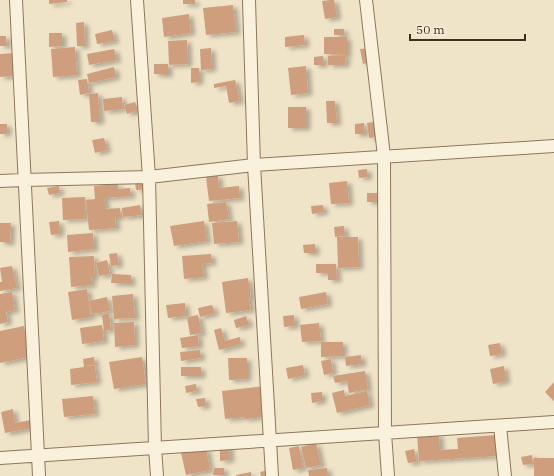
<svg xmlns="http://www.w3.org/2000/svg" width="554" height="476" font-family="'IBM Plex Serif',serif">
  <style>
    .building { fill: #cf9f7d; filter: url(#shadow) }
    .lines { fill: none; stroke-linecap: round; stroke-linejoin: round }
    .street-casing { stroke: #8d765c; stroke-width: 14 }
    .street { stroke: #faf1dc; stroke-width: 12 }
  </style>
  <defs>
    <filter id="shadow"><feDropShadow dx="4.5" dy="2.5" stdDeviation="2" flood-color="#0004"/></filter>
  </defs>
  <rect width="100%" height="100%" fill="#f0e4c8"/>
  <path class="building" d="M49 0H67V2L49 4Z
    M183 0H195V4H183Z
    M330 0H334L337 17 325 19 322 1Z
    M233 5 236 32 206 35 203 8Z
    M189 14 191 33 164 37 162 18Z
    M84 22 85 46H77L76 23Z
    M334 29H344V35H334Z
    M112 30 115 41 97 44 95 34Z
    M49 33H62V46L49 47Z
    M304 35 305 45 285 47V37Z
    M0 36H6L7 46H0Z
    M324 37H347V55L324 54Z
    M187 40 188 64 169 65 168 41Z
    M75 47 77 75 53 77 51 49Z
    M211 48 212 69 201 70 200 49Z
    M369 48 372 62 363 64 360 49Z
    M114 49 117 60 89 65 87 54Z
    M14 53 16 76 0 77V54Z
    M323 56 324 65H314V57Z
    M328 56H346L345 65H328Z
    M154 64H168V75L154 74Z
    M306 66 308 93 291 95 288 68Z
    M114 67 116 77 89 83 87 74Z
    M191 68H199V82L191 83Z
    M87 79 89 93 80 95 78 80Z
    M235 80 240 101 229 103 226 86 214 88V84Z
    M98 93 100 122H91L89 94Z
    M122 97 123 109 104 111 103 99Z
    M326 101H335L337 123H327Z
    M135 102 138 110 127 114 124 105Z
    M288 107H306V128H288Z
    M378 121 381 136 369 138 367 123Z
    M364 123 365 134H355V124Z
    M0 124H7V134H0Z
    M104 138 107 150 95 153 92 140Z
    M367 169 368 177 359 178 358 170Z
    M218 175 219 188 239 186 240 198 209 201 206 177Z
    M347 181 349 203 331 204 329 183Z
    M135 182H147V189L136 190Z
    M118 184V189L130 188 131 196 104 198 106 209 120 208 121 217H115L116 228 89 230 86 200 95 199 94 186Z
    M59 186 60 193 49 195 47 188Z
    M367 193H378V202H367Z
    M85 197 86 219 63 220 62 198Z
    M226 202 229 219 209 222 207 204Z
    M140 205 142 215 123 217 122 208Z
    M323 205 324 212 312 214 311 206Z
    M59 221 60 234 51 235 49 222Z
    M204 221 207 241 174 246 170 226Z
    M237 221 239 242 214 244 212 223Z
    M0 223H11L10 243 0 242Z
    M344 226 345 236 335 237 334 227Z
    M93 233 94 249 68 252 67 235Z
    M337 237H358L359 267 338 268Z
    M315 244V253H304L303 245Z
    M117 253 119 265 111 266 109 254Z
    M211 254 212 263 202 264 204 277 184 279 182 256Z
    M94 256 95 277H91L92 285 71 287 69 257Z
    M107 260 110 274 99 276 96 263Z
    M316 264H336L337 280H328V273H316Z
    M12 266 17 288 0 291V282H2L0 268Z
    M112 274 131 275V284L111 283Z
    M248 278 251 298H249L251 310 226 313 222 282Z
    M87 289 91 317 72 320 68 292Z
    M12 292 15 310 6 312 8 322 0 324V294Z
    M326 292 328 304 301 309 299 297Z
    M133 294 135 318 114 319 112 296Z
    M107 297 110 311 92 314 89 301Z
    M185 303 186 316 168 318 166 305Z
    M212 305 215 313 200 317 198 308Z
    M109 313 111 330 104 331 102 315Z
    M198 315 202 333 190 335 187 317Z
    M294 315 295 326 284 327 283 316Z
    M246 316 249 325 236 328 234 320Z
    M134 322 135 345 115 347 114 323Z
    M319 323 321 341 302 342 300 325Z
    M102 325 104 341 82 344 80 328Z
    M24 326 29 357 0 363V331Z
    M221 328 225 341 240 337 241 344 219 350 214 330Z
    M198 335 199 346 182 348 180 338Z
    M321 342H343V356L321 357Z
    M500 343 502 354 490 356 488 345Z
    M200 350 201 358 181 361 180 352Z
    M361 355 362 364 346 366 345 357Z
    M94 357 95 365 86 366H95L97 382 71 385 70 369 84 367 83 359Z
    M142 357 146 384 114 389 109 362Z
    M228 358H247V379L229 380Z
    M331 359 333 373 324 375 321 361Z
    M303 365 305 375 288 379 286 368Z
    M504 366 506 381 493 384 490 369Z
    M181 367H201V376H181Z
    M365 371 368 389 349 393 347 381 335 383 333 376Z
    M554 382V401L545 392Z
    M196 384 197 391 186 393 185 386Z
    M265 386 269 416 245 419 244 417 225 419 222 391Z
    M344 390 345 396 367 391 370 405 337 413 332 393Z
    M322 392V401L312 403 311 393Z
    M93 396 95 414 64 417 62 399Z
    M205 398 206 406 198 407 196 399Z
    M13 409 15 423 31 420 33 428 5 433 1 412Z
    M439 434 440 450 458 449 457 438 496 435 497 456 419 461 417 435Z
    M229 443 230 460 220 461V444Z
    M316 443 321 465 306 468 301 447Z
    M299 446 303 468 293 470 289 448Z
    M206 448 210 470 186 475 181 453Z
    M414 449 417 462 408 463 405 451Z
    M532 455 533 464 523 465 521 457Z
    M534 458H554V476H534Z
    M214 468H224V475H213Z
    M327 468 328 476H309L308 470Z
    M269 470 271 476H261L260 472Z
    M251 472V476H236V475Z"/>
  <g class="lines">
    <defs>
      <path id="street" d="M16 0 39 476
        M137 0 149 177 155 448 157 476
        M249 0 254 165 272 476
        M366 0 384 156 385 433 388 476
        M0 181 24 180 149 177 254 165 554 146
        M500 426 505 476
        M0 458 554 422"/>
    </defs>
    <use href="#street" class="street-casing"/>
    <use href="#street" class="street"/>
  </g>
  <path d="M410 34v6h115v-6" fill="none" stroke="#3d2e20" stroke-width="2"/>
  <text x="416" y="34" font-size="12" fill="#3d2e20" stroke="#f7eed8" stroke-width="3" paint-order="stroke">50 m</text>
</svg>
